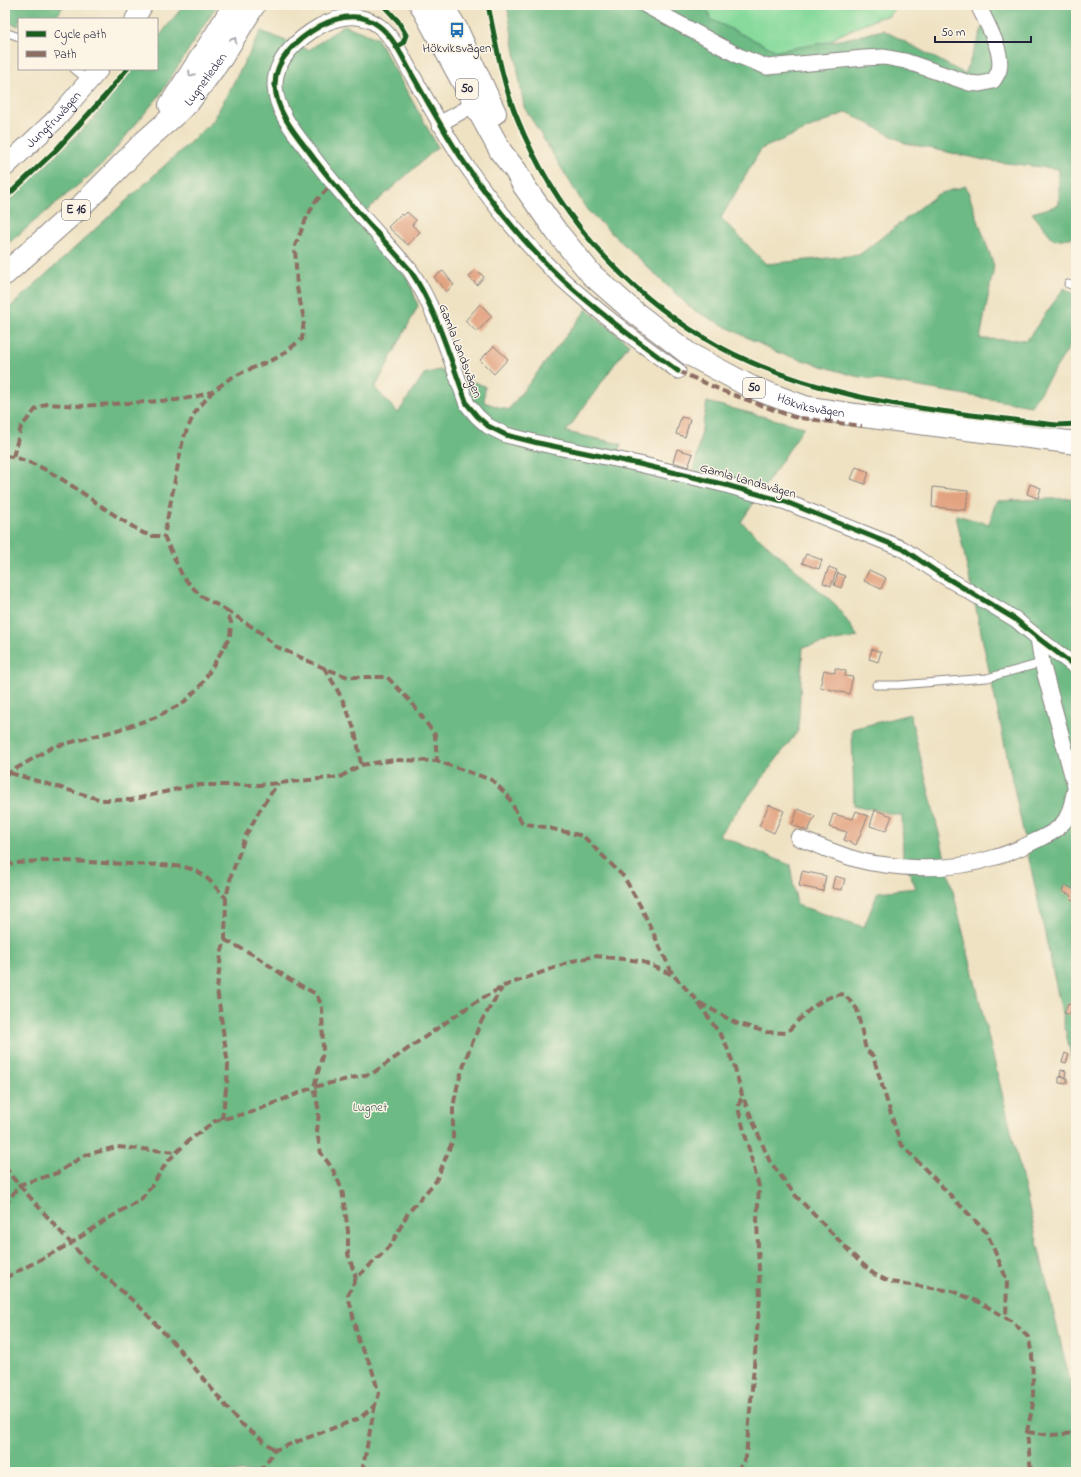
<svg xmlns="http://www.w3.org/2000/svg" width="1081" height="1477" font-family="'Indie Flower',sans-serif">
  <style>
    .green { fill: #87da9c; stroke: #547e6c }
    .forest { fill: #6dba84; stroke: #486e60 }
    .building { fill: #e2a381 }
    .lines { fill: none; stroke-linecap: round; stroke-linejoin: round }
    .service-casing { stroke: #88827f; stroke-width: 9 }
    .minor-casing { stroke: #88827f; stroke-width: 17 }
    .tertiary-casing { stroke: #88827f; stroke-width: 21 }
    .primary-casing { stroke: #88827f; stroke-width: 24 }
    .trunk-casing { stroke: #88827f; stroke-width: 24 }
    .service { stroke: #fff; stroke-width: 7 }
    .minor { stroke: #fff; stroke-width: 15 }
    .tertiary { stroke: #fff; stroke-width: 19 }
    .primary { stroke: #fff; stroke-width: 22 }
    .trunk { stroke: #fff; stroke-width: 22 }
    .quiet { stroke: #8d6e63; stroke-width: 4; stroke-dasharray: 8 4; stroke-linecap: butt }
    .cycleway-casing { stroke: #fcf5e5; stroke-width: 8 }
    .cycleway { stroke: #1b5e20; stroke-width: 5 }
    .oneway { stroke: #9c9ca7 }
    .labels { text-anchor: middle; dominant-baseline: central; stroke-width: 3; stroke-linejoin: round; paint-order: stroke }
    .shield { fill: #fcf5e5; stroke: #63616e; stroke-width: 1 }
    .shield-label { font-size: 12px; font-weight: bold; fill: #22223b }
    .poi-label { font-size: 13px; fill: #22223b; stroke: #fcf5e5 }
    .street-label { font-size: 13px; fill: #22223b; stroke: #fcf5e5 }
    .park-label { font-size: 13px; fill: #405958; stroke: #fcf5e5 }
  </style>
  <rect width="100%" height="100%" fill="#fcf5e5"/>
  <filter id="ink" filterUnits="userSpaceOnUse"><feTurbulence type="fractalNoise" baseFrequency=".025" numOctaves="2"/><feDisplacementMap in="SourceGraphic" scale="8" xChannelSelector="R" yChannelSelector="G"/><feConvolveMatrix kernelMatrix="1 2 1 2 8 2 1 2 1" color-interpolation-filters="sRGB"/></filter>
  <filter id="wash" filterUnits="userSpaceOnUse"><feTurbulence type="fractalNoise" baseFrequency=".012" numOctaves="4" result="noise"/><feDisplacementMap in="SourceGraphic" scale="16" xChannelSelector="R" yChannelSelector="G"/><feGaussianBlur stdDeviation="0.9" result="paint"/><feColorMatrix in="noise" values="0 0 0 0 0 0 0 0 0 0 0 0 0 0 0 0 0 1.4 0 .05"/><feComposite in="paint" operator="in"/></filter>
  <g filter="url(#wash)">
    <rect width="100%" height="100%" fill="#efe2c3"/>
    <path class="green" d="M696 5H897L889 16 878 18 842 34 833 39 827 44 785 55 701 23Z"/>
    <path class="forest" d="M13 5H64L55 19H19V26L5 22V9L12 8Z
      M184 5H217L159 96 102 165 5 246V205L93 119 133 69H157V39Z
      M507 5H707L710 19 777 51 845 39 883 30 965 74 991 5H1076V237L1054 240 1032 213 1059 205V169L989 161 905 143 847 112 761 149 721 218 766 264 859 255 938 194 966 186 994 266 980 339 1027 340 1064 288 1076 295V337L1031 406 855 376 776 352 693 310 587 210 524 107Z
      M344 25 377 38 438 147 356 220 409 280 418 306 375 388 398 413 424 374 439 370 485 386 484 402 508 410 587 309 629 344 566 432 621 444 616 462 692 480 707 402 804 427 741 522 836 605 858 637 803 647 798 731 719 835 790 865 797 905 864 927 878 892 916 888 903 857 902 816 854 805 852 729 910 714 1011 1130 1076 1408V1472H5V312L213 121 261 31 309 50Z
      M1076 498V1080L956 515 989 524 996 501Z"/>
    <g id="blocks">
      <path class="building" d="M407 212 416 220 412 225 420 232 408 245 388 227 401 214 403 216Z
        M476 269 484 277 477 285 469 277Z
        M443 271 454 285 446 292 434 277Z
        M480 304 492 316 477 332 465 321Z
        M494 346 508 359 494 374 480 360Z
        M681 417 690 419 685 437 676 434Z
        M677 449 693 454 688 467 673 462Z
        M856 467 869 472 865 484 851 479Z
        M1030 484 1041 488 1038 498 1027 494Z
        M933 487 968 491 966 510 932 507Z
        M806 554 822 560 819 569 802 563Z
        M829 567 837 570 831 586 823 583Z
        M869 570 886 578 881 589 864 581Z
        M838 573 845 576 841 588 834 585Z
        M872 649 881 652 878 662 869 659Z
        M835 668 846 671 845 676 853 677 849 694 820 687 824 670 835 673Z
        M769 805 784 811 774 833 759 826Z
        M798 809 815 816 808 831 792 825Z
        M875 810 892 816 886 831 870 826Z
        M856 811 868 816 856 845 844 840 847 832 829 827 833 814 853 819Z
        M802 871 826 876 823 891 799 886Z
        M835 876 845 879 842 890 832 888Z
        M1065 885 1076 890V902L1071 899 1072 896 1062 891Z
        M1068 1003 1074 1005 1069 1015 1064 1013Z
        M1065 1053 1069 1055 1066 1063 1062 1062Z
        M1061 1070 1066 1071 1065 1077 1060 1076Z
        M1059 1077 1067 1078V1084L1059 1083Z"/>
    </g>
  </g>
  <g filter="url(#ink)">
    <use href="#blocks" fill-opacity="0" stroke="#88827f" stroke-width="1"/>
    <g class="lines">
      <defs>
        <path id="service" d="M5 32 19 37
          M74 69 89 81
          M1068 284 1076 286
          M876 685H899L987 678 1042 663"/>
        <path id="minor" d="M645 5 739 56 767 67 864 58 884 57 905 61 969 83 980 84 993 81C995 78 998 74 999 70 1004 52 986 22 978 5
          M439 124 475 104
          M678 371C638 342 599 313 563 280 527 247 496 208 468 168 448 139 431 108 414 78 404 61 395 38 379 26 361 12 339 16 320 26 299 38 274 59 275 86 276 110 293 131 307 149 338 192 375 230 410 270 437 310 450 359 467 404L477 416 488 426 506 435 538 443 639 464 726 485 786 502 903 549 937 572 1015 619 1038 638 1076 667
          M1038 638 1042 663 1076 790
          M798 838C823 847 852 861 879 864 917 870 959 869 996 857 1010 853 1023 847 1035 841 1045 836 1056 832 1063 823 1071 814 1072 801 1075 789"/>
        <g id="tertiary">
          <path d="M135 19 143 5"/>
          <path id="s1" d="M5 167 56 119 99 69"/>
        </g>
        <g id="primary">
          <path id="s2" d="M421 5 501 152 516 171 524 186 556 231 592 275 633 311 689 354 751 387 805 407 856 415 1076 443"/>
          <path d="M442 5 457 30 495 113"/>
        </g>
        <g id="trunk">
          <path d="M170 105 217 33 234 5"/>
          <path id="s3" d="M5 274 78 209 110 177 144 142 188 103 222 57 254 5"/>
        </g>
      </defs>
      <use href="#service" class="service-casing"/>
      <use href="#minor" class="minor-casing"/>
      <use href="#tertiary" class="tertiary-casing"/>
      <use href="#primary" class="primary-casing"/>
      <use href="#trunk" class="trunk-casing"/>
      <use href="#service" class="service"/>
      <use href="#minor" class="minor"/>
      <use href="#tertiary" class="tertiary"/>
      <use href="#primary" class="primary"/>
      <use href="#trunk" class="trunk"/>
      <path class="quiet" d="M678 371 723 391 793 417 862 426
        M5 456C40 460 76 489 104 508 117 517 130 525 143 533L153 536H164
        M13 457 21 427 36 409 46 404 82 406 176 400 194 397 212 392
        M226 610 260 632 275 646 324 668 348 677H387L412 703 435 735 437 761
        M324 668C336 686 346 705 353 726 357 738 359 752 361 765
        M10 773 102 800H131L194 785H259L340 777 361 765 394 760 437 761 492 780 508 796 522 823 544 827 583 836 624 877 641 907 673 975
        M5 775 53 747 114 731 154 718 183 703 202 684 230 637 231 622 226 610 201 596 183 577 164 536 183 439 194 414 212 392 229 379 243 372 279 357 302 339 304 319 297 288 295 246 306 219 315 202 333 183
        M5 865C46 857 89 863 130 864 146 865 181 864 194 870 208 876 216 888 226 898
        M225 940 254 955 289 979 316 994 322 1006 323 1053 314 1087 319 1112 317 1132 321 1153 332 1168 342 1189 348 1231V1254L356 1278
        M700 1003 736 1023 766 1032 786 1033C803 1016 819 996 844 994L857 1009 866 1050 873 1056 900 1143 987 1233 1007 1280 1006 1318
        M222 1119 227 1082 228 1065 217 989 221 954 225 940 226 898 231 876 245 837 261 808 278 783
        M5 1166 12 1177 84 1258 139 1306 179 1349 239 1422 275 1450
        M5 1206 19 1185 57 1173 85 1155 117 1147 176 1152
        M5 1278 70 1244 106 1220 141 1199 151 1187 167 1162 188 1141 215 1121 252 1112 314 1087 373 1073 474 1003 504 986 573 961 595 956 641 961 673 975 695 998 724 1040 735 1068 742 1095 769 1160 795 1195 858 1260 874 1274 890 1282 952 1291 981 1303 1013 1322 1028 1337 1032 1354 1033 1384V1404L1027 1432 1031 1472
        M1027 1432 1051 1435 1076 1433
        M260 1472 275 1450 360 1418 375 1405 379 1394 371 1366 359 1342 348 1295 356 1278 379 1257 392 1243 408 1213 436 1181 453 1140V1107L458 1083 469 1050 482 1020 502 988
        M362 1472 375 1405
        M737 1472 746 1457 760 1297 757 1220 759 1187 738 1108 742 1095"/>
      <defs>
        <path id="cycleway" d="M383 5 398 21 406 35 403 43 396 47
          M488 5C496 43 502 82 517 118 553 209 620 287 704 338 750 366 804 384 856 396 922 411 990 417 1057 425L1076 424
          M5 198 56 150 104 97 127 69
          M678 371C638 342 599 313 563 280 527 247 496 208 468 168 448 139 431 108 414 78 404 61 395 38 379 26 361 12 339 16 320 26 299 38 274 59 275 86 276 110 293 131 307 149 338 192 375 230 410 270 437 310 450 359 467 404L477 416 488 426 506 435 538 443 639 464 726 485 786 502 903 549 937 572 1015 619 1038 638 1076 667"/>
      </defs>
      <use href="#cycleway" class="cycleway-casing"/>
      <use href="#cycleway" class="cycleway"/>
    </g>
    <defs><path id="oneway-chevron" d="M-2-3.5L2.5 0L-2 3.5" fill="none" stroke-width="1.6" stroke-linecap="round" stroke-linejoin="round"/></defs>
    <g class="oneway">
      <use href="#oneway-chevron" transform="translate(234 40) rotate(-58)"/>
      <use href="#oneway-chevron" transform="translate(191 74) rotate(123)"/>
    </g>
  </g>
  <defs>
    <symbol id="bus-bare" viewBox="-9 -9 18 18"><path d="M-5-6H5V4H4V6H2V4H-2V6H-4V4H-5ZM-3.5-4V0h7V-4ZM-3.5 1.2v1.5H-2V1.2ZM2 1.2v1.5H3.5V1.2Z" fill="#1f6fb2" stroke="#fcf5e5" stroke-width="2.5" paint-order="stroke"/></symbol>
  </defs>
  <g fill-rule="evenodd">
    <use href="#bus-bare" x="446" y="19" width="22" height="22"/>
  </g>
  <g class="labels">
    <g class="shield">
      <rect x="456" y="79" width="22" height="20" rx="3"/>
      <rect x="62" y="200" width="28" height="20" rx="3"/>
      <rect x="743" y="378" width="22" height="20" rx="3"/>
    </g>
    <g class="shield-label">
      <text x="467" y="89">50</text>
      <text x="76" y="210">E 16</text>
      <text x="754" y="388">50</text>
    </g>
    <g class="poi-label">
      <text x="457" y="48">Hökviksvägen</text>
    </g>
    <g class="street-label">
      <text stroke="none"><textPath href="#s3" startOffset="280">Lugnetleden</textPath></text>
      <text stroke="none"><textPath href="#s1" startOffset="68">Jungfruvägen</textPath></text>
      <text transform="translate(460 351) rotate(69)">Gamla Landsvägen</text>
      <text stroke="none"><textPath href="#s2" startOffset="579">Hökviksvägen</textPath></text>
      <text transform="translate(748 481) rotate(16)">Gamla Landsvägen</text>
    </g>
    <g class="park-label">
      <text x="370" y="1107">Lugnet</text>
    </g>
  </g>
  <rect width="1081" height="1477" fill="none" stroke="#fcf5e5" stroke-width="20"/>
  <rect x="18" y="18" width="140" height="52" fill="#fcf5e5" stroke="#a5a1a1"/>
  <rect x="26" y="31" width="20" height="6" fill="#1b5e20" stroke="#a5a1a1"/>
  <text x="54" y="38" font-size="12" fill="#22223b">Cycle path</text>
  <rect x="26" y="51" width="20" height="6" fill="#8d6e63" stroke="#a5a1a1"/>
  <text x="54" y="58" font-size="12" fill="#22223b">Path</text>
  <path d="M935 36v6h96v-6" fill="none" stroke="#22223b" stroke-width="2"/>
  <text x="941" y="36" font-size="12" fill="#22223b" stroke="#fcf5e5" stroke-width="3" paint-order="stroke">50 m</text>
</svg>
